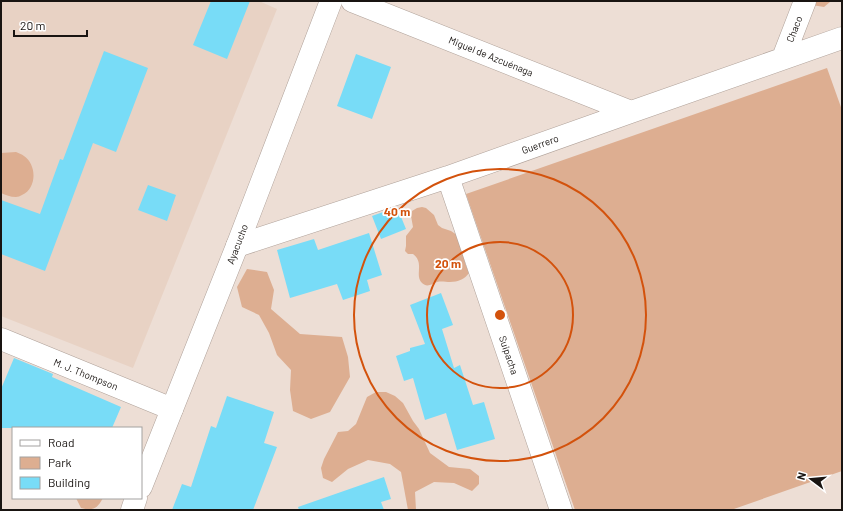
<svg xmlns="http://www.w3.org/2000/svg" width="843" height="511" font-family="Barlow,sans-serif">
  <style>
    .built { fill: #e8d2c4 }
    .green { fill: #ddae91 }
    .building { fill: #78dcf7 }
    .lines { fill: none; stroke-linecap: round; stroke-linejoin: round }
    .minor-casing { stroke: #afa199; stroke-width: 23 }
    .tertiary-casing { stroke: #afa199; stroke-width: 23 }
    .minor { stroke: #fff; stroke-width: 22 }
    .tertiary { stroke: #fff; stroke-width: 22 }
    .ring { fill: none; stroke: #d3520c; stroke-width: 2 }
    .labels { text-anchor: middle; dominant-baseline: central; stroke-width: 3.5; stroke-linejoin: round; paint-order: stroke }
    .street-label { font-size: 10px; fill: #191411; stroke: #fff }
    .centre { fill: #d3520c; stroke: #fff; stroke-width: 2 }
    .ring-label { font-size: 12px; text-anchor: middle; font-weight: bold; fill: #d3520c; stroke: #fff; stroke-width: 3.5; stroke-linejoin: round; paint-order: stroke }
  </style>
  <rect width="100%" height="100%" fill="#edded5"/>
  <path class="built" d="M1 1H259L277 9 133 368 1 316Z"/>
  <path class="green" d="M812 1H835L830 2 824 7 812 5Z
    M827 68 842 110V471L731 510H575L466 194Z
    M16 152C18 153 22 154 24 156 37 165 37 188 22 195 20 196 18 197 16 197 10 197 6 195 1 193V153Z
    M422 207 426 208 434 215 438 225 442 228 451 231 460 237 464 252 465 263 469 273C465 279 458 282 450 282 446 282 441 281 437 282 432 284 427 288 422 283 414 275 425 263 413 254H408L405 251 406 246V236L413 227 411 216 412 211 417 208Z
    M247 269 267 272 274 290 271 309 300 334 342 337 348 357 350 377 330 412 311 419 293 411 290 390 291 370 277 355 269 333 259 315 242 307 237 287Z
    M376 392H386L395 396 403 403 413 421 419 429 430 453 449 467 470 469 479 476V484L472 491 454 483 434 482 415 492 416 510H408L401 472 390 464 368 460 348 469 332 482 323 478 321 468 324 459 338 432 348 431 356 424 367 397Z
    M76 498H103C97 509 93 511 81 508Z"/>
  <path class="building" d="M211 1H250L227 59 193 45Z
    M104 51 148 68 116 152 93 143 45 271 1 254V200L40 214 60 159 63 160Z
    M356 54 391 67 372 119 337 106Z
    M148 185 176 195 167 221 138 210Z
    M397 207 406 229 381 239 372 216Z
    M369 233 382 275 367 280 370 291 343 300 337 284 290 298 277 250 314 239 318 250Z
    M441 293 453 325 442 329 454 368 460 365 473 405 484 402 495 439 457 450 446 413 425 420 413 378 404 381 396 356 410 351V348L425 344 410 305Z
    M14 358 53 374 52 377 121 407 112 428H1V389Z
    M227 396 274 412 264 443 277 447 253 510H172L182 484 191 487 211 426 216 428Z
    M384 477 391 499 381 502 384 510H299L298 507Z"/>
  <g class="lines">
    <defs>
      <path id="minor" d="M352 1 631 112
        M783 58 805 1
        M448 177 561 510
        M237 246 448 177 631 112 842 38
        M1 339 172 409"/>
      <path id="tertiary" d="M141 487 237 246 331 1
        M132 510 136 498"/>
    </defs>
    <use href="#minor" class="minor-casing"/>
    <use href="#tertiary" class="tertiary-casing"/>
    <use href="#minor" class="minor"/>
    <use href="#tertiary" class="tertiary"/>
  </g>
  <g class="ring">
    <circle cx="500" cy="315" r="73"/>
    <circle cx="500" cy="315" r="146"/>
  </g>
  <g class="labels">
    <g class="street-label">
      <text transform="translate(794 29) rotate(-69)">Chaco</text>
      <text transform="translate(491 56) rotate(22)">Miguel de Azcuénaga</text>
      <text transform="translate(540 144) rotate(-20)">Guerrero</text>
      <text transform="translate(237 244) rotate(-69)">Ayacucho</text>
      <text transform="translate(509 355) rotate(71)">Suipacha</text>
      <text transform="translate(86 374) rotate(22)">M. J. Thompson</text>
    </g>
  </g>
  <circle cx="500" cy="315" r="6" class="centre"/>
  <g class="ring-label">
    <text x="397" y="216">40 m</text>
    <text x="448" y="268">20 m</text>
  </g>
  <rect width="843" height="511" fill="none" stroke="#191411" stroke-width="4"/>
  <rect x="12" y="427" width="130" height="72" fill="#ffffff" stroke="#a3a1a0"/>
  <rect x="20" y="440" width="20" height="6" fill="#ffffff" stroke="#a3a1a0"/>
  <text x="48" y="447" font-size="12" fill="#191411">Road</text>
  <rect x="20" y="457" width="20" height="12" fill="#ddae91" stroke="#a3a1a0"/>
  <text x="48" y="467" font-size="12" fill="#191411">Park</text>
  <rect x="20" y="477" width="20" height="12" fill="#78dcf7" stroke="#a3a1a0"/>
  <text x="48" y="487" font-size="12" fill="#191411">Building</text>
  <g transform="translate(811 479) rotate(286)" stroke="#ffffff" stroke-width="3" paint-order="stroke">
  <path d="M0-3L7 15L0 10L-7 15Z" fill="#191411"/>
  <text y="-6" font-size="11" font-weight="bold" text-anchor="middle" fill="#191411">N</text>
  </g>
  <path d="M14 30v6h73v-6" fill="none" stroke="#191411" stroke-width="2"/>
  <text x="20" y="30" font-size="12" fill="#191411" stroke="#ffffff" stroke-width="3" paint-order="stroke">20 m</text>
</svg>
